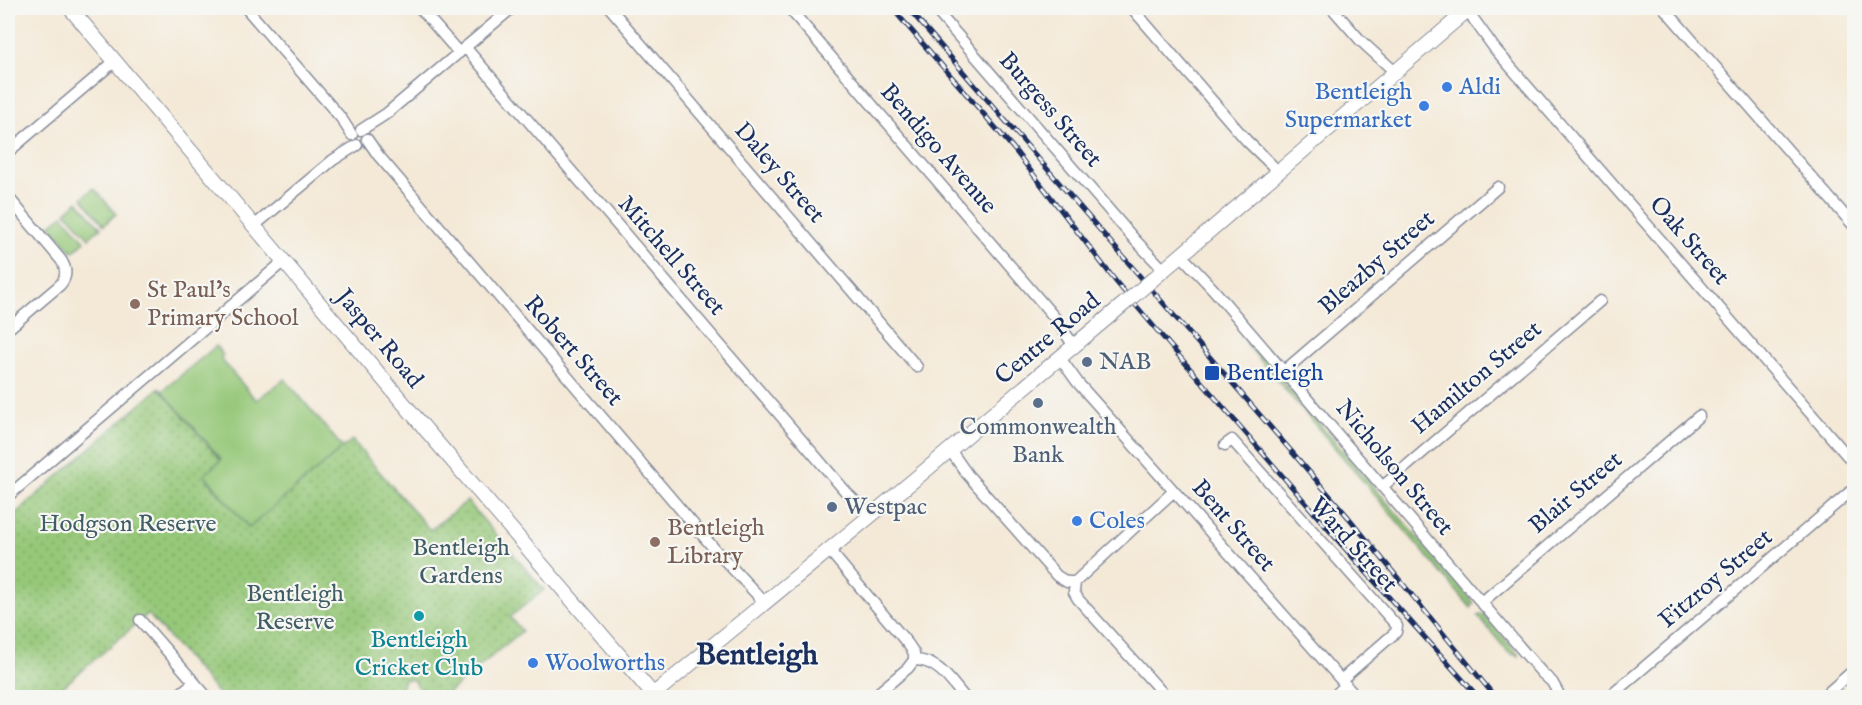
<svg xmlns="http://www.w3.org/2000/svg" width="1862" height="705" font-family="'IM FELL English',serif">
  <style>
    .grass { fill: #96c879; stroke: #587c6c; stroke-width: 1.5 }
    .park { fill: url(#park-dots); stroke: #587c6c; stroke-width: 1.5 }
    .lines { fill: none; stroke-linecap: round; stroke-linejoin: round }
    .minor-casing { stroke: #888c9a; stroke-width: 13 }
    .major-casing { stroke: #888c9a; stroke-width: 16 }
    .minor { stroke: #fff; stroke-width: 10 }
    .major { stroke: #fff; stroke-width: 14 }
    .rail-casing { stroke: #1b2f5e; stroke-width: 5 }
    .rail { stroke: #f6f6f2; stroke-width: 3; stroke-dasharray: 9; stroke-linecap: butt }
    .major-bridge-casing { stroke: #888c9a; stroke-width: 16; stroke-linecap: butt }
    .major-bridge { stroke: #fff; stroke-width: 14 }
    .shop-dot { fill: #3f7fe0; stroke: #f6f6f2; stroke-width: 2 }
    .education-dot { fill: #8d6e63; stroke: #f6f6f2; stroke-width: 2 }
    .service-dot { fill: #5c6f8a; stroke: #f6f6f2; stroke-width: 2 }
    .transit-dot { fill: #1a4fb4; stroke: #f6f6f2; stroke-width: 2 }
    .culture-dot { fill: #0f9aa8; stroke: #f6f6f2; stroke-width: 2 }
    .labels { text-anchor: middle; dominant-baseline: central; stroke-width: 4.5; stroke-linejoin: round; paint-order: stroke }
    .shop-label { font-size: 24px; fill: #366cbe; stroke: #f6f6f2; text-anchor: start }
    .street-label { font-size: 24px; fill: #1b2f5e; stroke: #f6f6f2 }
    .education-label { font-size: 24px; fill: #785e54; stroke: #f6f6f2; text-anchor: start }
    .service-label { font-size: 24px; fill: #4e5e75; stroke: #f6f6f2; text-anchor: start }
    .transit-label { font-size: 24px; fill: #164399; stroke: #f6f6f2; text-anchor: start }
    .park-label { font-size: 24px; fill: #405d66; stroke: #f6f6f2 }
    .culture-label { font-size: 24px; fill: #0d838f; stroke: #f6f6f2 }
    .district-label { font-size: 30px; font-weight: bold; fill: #1b2f5e; stroke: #f6f6f2 }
  </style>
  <defs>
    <pattern id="park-dots" width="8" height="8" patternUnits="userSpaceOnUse" patternTransform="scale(1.5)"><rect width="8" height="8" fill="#96c879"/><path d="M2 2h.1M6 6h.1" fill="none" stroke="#7aa366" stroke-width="1.8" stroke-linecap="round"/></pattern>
  </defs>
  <rect width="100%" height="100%" fill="#f6f6f2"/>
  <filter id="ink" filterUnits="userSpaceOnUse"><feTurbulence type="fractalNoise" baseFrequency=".0167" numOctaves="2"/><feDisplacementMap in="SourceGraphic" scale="12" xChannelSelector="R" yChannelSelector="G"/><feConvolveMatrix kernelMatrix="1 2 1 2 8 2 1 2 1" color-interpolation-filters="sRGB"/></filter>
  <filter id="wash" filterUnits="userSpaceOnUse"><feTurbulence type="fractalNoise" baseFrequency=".008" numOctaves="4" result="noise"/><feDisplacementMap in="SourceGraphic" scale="24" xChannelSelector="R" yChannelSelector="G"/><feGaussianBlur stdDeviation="1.35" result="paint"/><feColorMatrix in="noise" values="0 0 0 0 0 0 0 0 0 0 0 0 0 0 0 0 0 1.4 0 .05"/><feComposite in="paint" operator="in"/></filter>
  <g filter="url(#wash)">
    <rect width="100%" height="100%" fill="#f4e9d7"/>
    <path class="grass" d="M94 188 116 214 104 225 82 198Z
      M78 201 101 228 89 238 66 212Z
      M63 215 85 241 73 252 50 225Z
      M1251 341 1285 382 1281 385 1246 343Z
      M216 346 223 355 220 358 256 400 285 379 343 448 249 528 204 474 221 459 162 391Z
      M1286 385 1474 603 1471 608 1283 387Z
      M1483 614 1518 654 1519 656 1509 653 1478 616Z"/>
    <path class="park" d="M159 388 221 460 204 475 249 528 352 440 430 530 467 501 544 590 510 617 522 631 443 697H419L421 691 413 680 404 679 399 697H221L148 614 51 697H8V520Z"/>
  </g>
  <g filter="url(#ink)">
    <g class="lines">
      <defs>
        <path id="minor" d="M246 8 341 118 352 135
          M420 8 459 53
          M610 8 917 367
          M789 8 1055 318 1074 346
          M934 8 1135 240 1164 270
          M1132 8 1247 141 1279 172
          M1332 8 1361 41 1395 72
          M1664 8 1854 226
          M1467 10 1495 49 1851 460
          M465 47 846 492 870 516
          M361 130 386 114 512 8
          M367 139 378 155 717 552 765 603
          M8 152 115 61
          M8 197 61 260C67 269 67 277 60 285L8 329
          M254 226 333 160 357 145
          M1181 255 1213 289 1542 673 1552 682 1561 698
          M1060 358 1078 383 1119 429 1357 698
          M1284 371 1498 187
          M1225 445 1232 440 1397 626 1396 632 1341 680
          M950 450 967 474 1057 576 1067 582H1075
          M1382 487 1600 301
          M8 496 284 261
          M829 550 908 644 914 653V660C939 660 950 681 965 698
          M1075 582 1074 592 1078 599 1167 698
          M1075 582 1174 491
          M1481 603 1699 416
          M140 620 208 698
          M175 698 194 682
          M872 698 908 668 914 660
          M1332 698 1346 685
          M1608 698 1850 492
          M1822 698 1854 670"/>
        <path id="major" d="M70 8 427 431 656 698
          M1152 280 1470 8
          M649 698 914 480 1125 303"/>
      </defs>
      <use href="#minor" class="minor-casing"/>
      <use href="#major" class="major-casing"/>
      <use href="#minor" class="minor"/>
      <use href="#major" class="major"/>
      <defs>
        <path id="rail" d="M892 8 1013 148 1117 283 1161 335 1342 545 1479 698
          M908 8 1349 518 1496 698"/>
      </defs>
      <use href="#rail" class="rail-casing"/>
      <use href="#rail" class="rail"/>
      <defs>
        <path id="major-bridge" d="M1125 303 1152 280"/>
      </defs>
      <use href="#major-bridge" class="major-bridge-casing"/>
      <use href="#major-bridge" class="major-bridge"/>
    </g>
  </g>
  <g class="shop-dot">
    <circle cx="1447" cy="87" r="6"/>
    <circle cx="1424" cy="106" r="6"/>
    <circle cx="1077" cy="521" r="6"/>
    <circle cx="533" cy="663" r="6"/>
  </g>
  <g class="education-dot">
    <circle cx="135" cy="304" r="6"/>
    <circle cx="655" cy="542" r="6"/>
  </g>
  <g class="service-dot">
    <circle cx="1087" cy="362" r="6"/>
    <circle cx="1038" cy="403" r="6"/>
    <circle cx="832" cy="507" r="6"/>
  </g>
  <rect class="transit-dot" x="1204" y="365" width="16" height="16" rx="3"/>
  <circle class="culture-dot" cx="419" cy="616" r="6"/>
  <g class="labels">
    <g class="shop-label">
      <text x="1459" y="87">Aldi</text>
      <text x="1412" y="92" text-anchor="end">Bentleigh<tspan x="1412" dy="28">Supermarket</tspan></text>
      <text x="1089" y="521">Coles</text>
      <text x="545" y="663">Woolworths</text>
    </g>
    <g class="street-label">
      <text transform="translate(1050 110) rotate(49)">Burgess Street</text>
      <text transform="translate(938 149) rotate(49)">Bendigo Avenue</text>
      <text transform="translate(779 173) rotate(49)">Daley Street</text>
      <text transform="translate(1689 241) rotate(49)">Oak Street</text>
      <text transform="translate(671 256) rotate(49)">Mitchell Street</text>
      <text transform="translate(1377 263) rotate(-41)">Bleazby Street</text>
      <text transform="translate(379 339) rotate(50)">Jasper Road</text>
      <text transform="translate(1048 339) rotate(-40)">Centre Road</text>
      <text transform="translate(573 351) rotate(49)">Robert Street</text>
      <text transform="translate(1477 378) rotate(-40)">Hamilton Street</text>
      <text transform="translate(1394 468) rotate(50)">Nicholson Street</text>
      <text transform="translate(1576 493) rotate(-40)">Blair Street</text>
      <text transform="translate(1233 526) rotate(49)">Bent Street</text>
      <text transform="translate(1353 545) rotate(48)">Ward Street</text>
      <text transform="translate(1716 579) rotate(-40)">Fitzroy Street</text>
    </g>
    <g class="education-label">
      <text x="147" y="290">St Paul's<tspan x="147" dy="28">Primary School</tspan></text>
      <text x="667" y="528">Bentleigh<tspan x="667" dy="28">Library</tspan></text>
    </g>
    <g class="service-label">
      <text x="1099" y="362">NAB</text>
      <text x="1038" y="427" text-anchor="middle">Commonwealth<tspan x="1038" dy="28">Bank</tspan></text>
      <text x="844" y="507">Westpac</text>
    </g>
    <g class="transit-label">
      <text x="1226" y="373">Bentleigh</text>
    </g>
    <g class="park-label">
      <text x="128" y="524">Hodgson Reserve</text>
      <text x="461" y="548">Bentleigh<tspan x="461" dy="28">Gardens</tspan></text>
      <text x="295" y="594">Bentleigh<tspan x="295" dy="28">Reserve</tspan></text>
    </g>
    <g class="culture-label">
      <text x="419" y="640">Bentleigh<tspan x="419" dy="28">Cricket Club</tspan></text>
    </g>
    <g class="district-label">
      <text x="757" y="656">Bentleigh</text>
    </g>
  </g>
  <rect width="1862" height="705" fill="none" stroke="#f6f6f2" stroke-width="30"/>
</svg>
